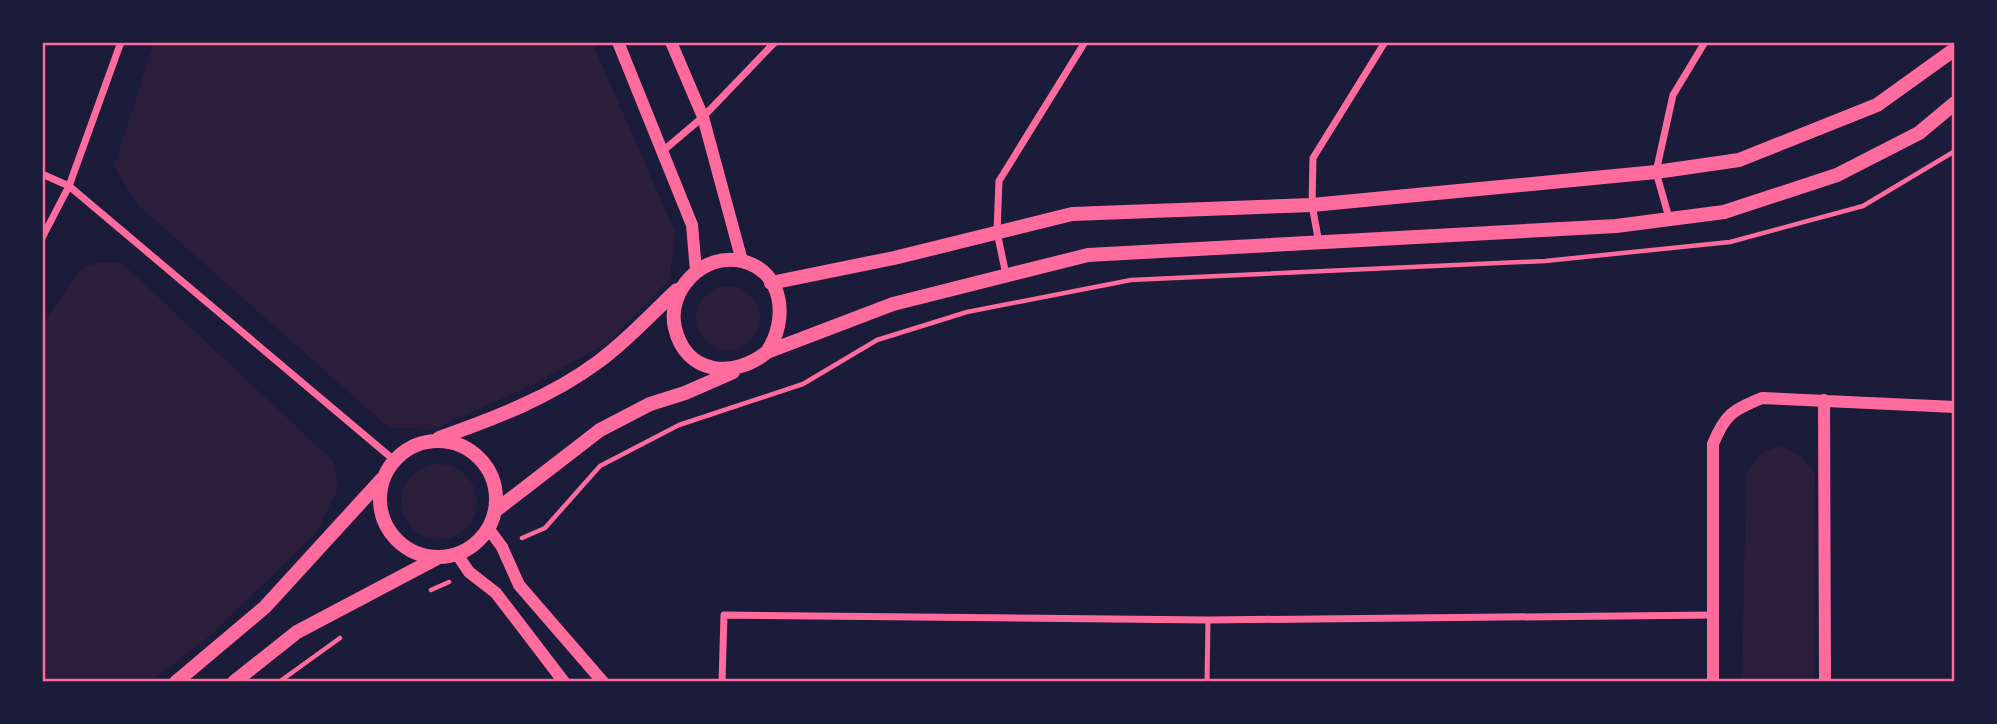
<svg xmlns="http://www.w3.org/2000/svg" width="1997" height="724" font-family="Cabin,sans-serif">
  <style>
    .green { fill: #2a1e3b }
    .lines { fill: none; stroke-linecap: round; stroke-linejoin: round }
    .path { stroke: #ff6b9d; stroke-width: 4.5 }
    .service { stroke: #ff6b9d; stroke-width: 5 }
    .minor { stroke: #ff6b9d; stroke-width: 7 }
    .tertiary { stroke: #ff6b9d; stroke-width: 12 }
    .secondary { stroke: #ff6b9d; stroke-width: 14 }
    .neatline { fill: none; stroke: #ff6b9d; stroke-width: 2.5 }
  </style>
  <rect width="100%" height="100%" fill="#1b1b3a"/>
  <path class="green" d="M154 42H592L676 234 669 280 608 343 524 389 433 429 389 428 139 206 114 167Z
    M101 262 122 263 333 461 339 486 317 532 210 636 150 682H42V325L81 268Z
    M696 318a32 32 0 1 1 64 0a32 32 0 1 1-64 0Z
    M1779 446 1798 454 1815 472 1813 682H1742L1746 475 1759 454Z
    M401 502a38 38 0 1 1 76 0a38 38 0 1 1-76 0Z"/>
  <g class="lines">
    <path class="path" d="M522 538 545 528 600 466 679 425 803 384 877 340 967 312 1131 280 1545 261 1730 242 1863 206 1955 151
      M431 590 449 582
      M279 682 340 638"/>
    <path class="service" d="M1207 682 1208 620"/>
    <path class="minor" d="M664 150 703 117 775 42
      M42 174 69 186 394 460
      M1669 218 1656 172 1673 95 1705 42
      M42 238 69 186 121 42
      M1319 243 1312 205 1313 158 1385 42
      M1006 275 997 232 999 181 1085 42
      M722 682 724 615 1208 620 1715 615"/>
    <path class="tertiary" d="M618 42 692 225 696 271
      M671 42 703 117 742 261
      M1824 400 1825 682
      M488 528 502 547 519 585 603 682
      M457 554 469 572 496 593 564 682
      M1713 682V444C1725 414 1733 410 1762 398L1955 407"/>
    <path class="secondary" d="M771 283 894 258 1072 214 1312 205 1656 172 1739 160 1877 105 1955 49
      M767 352C788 321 785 272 742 261 703 252 666 291 675 328 686 375 734 379 767 352L893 304 1088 255 1616 226 1724 212 1837 175 1919 133 1955 103
      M439 438C493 419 551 397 598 362 626 342 651 314 677 290
      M380 499a58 58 0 1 1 116 0a58 58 0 1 1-116 0Z
      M495 511 600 430 650 404 685 393 733 372
      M176 682 265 607 382 479
      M234 682 297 632 439 557"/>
  </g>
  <rect width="1997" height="724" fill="none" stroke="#1b1b3a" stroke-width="88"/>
  <rect x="44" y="44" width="1909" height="636" class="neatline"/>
</svg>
